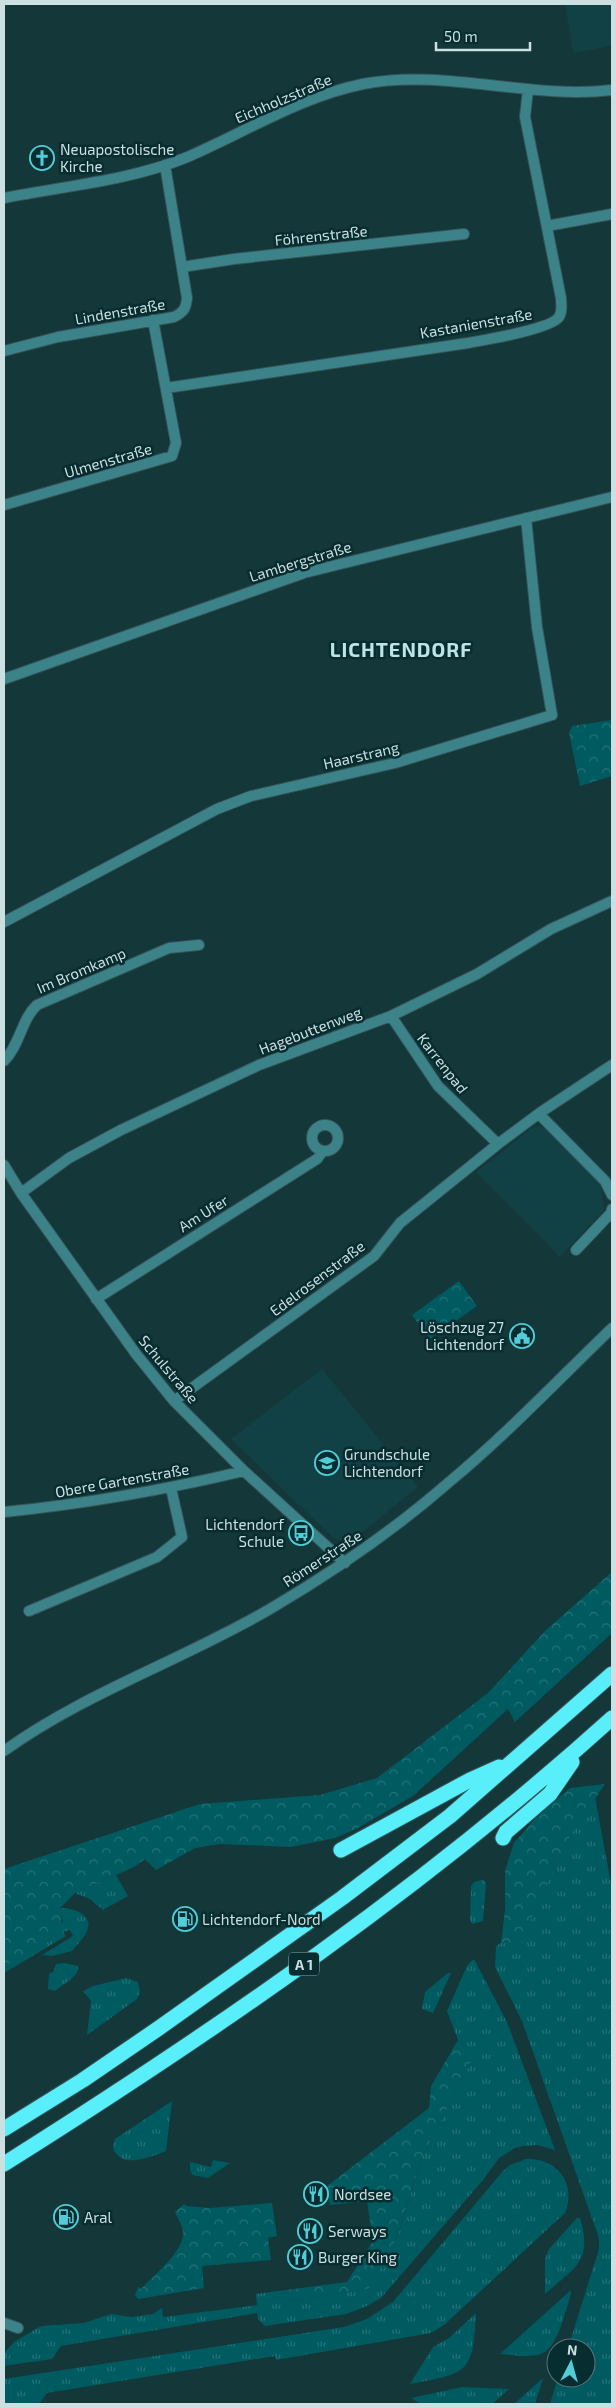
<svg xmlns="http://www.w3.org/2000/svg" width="616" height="2408" font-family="'Exo 2',sans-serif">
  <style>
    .built { fill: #114145 }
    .grass { fill: url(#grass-tufts) }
    .forest { fill: url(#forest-crowns) }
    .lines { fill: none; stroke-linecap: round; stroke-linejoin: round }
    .minor-casing { stroke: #355558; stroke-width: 12 }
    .tertiary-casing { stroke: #355558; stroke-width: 12 }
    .motorway-casing { stroke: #355558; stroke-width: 17 }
    .minor { stroke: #3c8389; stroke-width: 10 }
    .tertiary { stroke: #3c8389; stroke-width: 10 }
    .motorway { stroke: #58effb; stroke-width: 15 }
    .labels { text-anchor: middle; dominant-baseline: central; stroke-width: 5; stroke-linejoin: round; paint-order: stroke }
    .shield { fill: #082d30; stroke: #91aaac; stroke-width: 1 }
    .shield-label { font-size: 14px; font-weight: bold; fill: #ccdfe1 }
    .street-label { font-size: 15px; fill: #ccdfe1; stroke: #082d30 }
    .poi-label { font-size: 15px; fill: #ccdfe1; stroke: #082d30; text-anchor: start }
    .district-label { font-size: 20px; font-weight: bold; letter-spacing: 1px; fill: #bce3e6; stroke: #082d30 }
  </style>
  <defs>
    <pattern id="grass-tufts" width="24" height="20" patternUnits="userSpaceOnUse" patternTransform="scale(1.25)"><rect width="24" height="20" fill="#005b61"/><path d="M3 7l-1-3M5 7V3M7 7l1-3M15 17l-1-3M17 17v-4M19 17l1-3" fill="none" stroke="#247277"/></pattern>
    <pattern id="forest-crowns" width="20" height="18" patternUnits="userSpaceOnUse" patternTransform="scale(1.25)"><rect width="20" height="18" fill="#005b61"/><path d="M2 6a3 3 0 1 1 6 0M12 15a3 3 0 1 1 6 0" fill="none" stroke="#247277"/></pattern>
  </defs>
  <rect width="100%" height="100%" fill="#14373a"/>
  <path class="built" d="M565 4H612V46L573 53Z
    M540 1126 546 1129 600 1183 604 1210 560 1257 476 1172 533 1127Z
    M322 1369 418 1487 354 1539 347 1542 333 1538 231 1439Z"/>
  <path class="grass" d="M595 1797 612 1889V2404H550L558 2378H586V2348H568L599 2249V2238L522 2021 495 1967 496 1946 501 1943 521 1940 571 1834Z
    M116 1875 128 1896 103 1910 90 1899 75 1893Z
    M481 1880 485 1881 486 1885 483 1921 472 1924 470 1920 471 1886 474 1882Z
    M59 1908C70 1907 92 1913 88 1928 86 1936 77 1945 72 1951L52 1956 42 1955 73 1936 70 1930 63 1932 66 1936 4 1973V1965L63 1922Z
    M474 1959 507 2022 555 2150 537 2145 523 2146 515 2148 499 2158 483 2180 381 2298 367 2306 346 2314 265 2326 258 2319 257 2313 61 2346 52 2359 4 2366V2353L14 2342 41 2326 84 2323 111 2314 132 2317 153 2314 162 2308 163 2317 257 2305 256 2294 286 2290 289 2301 368 2289 399 2232 422 2157 475 2054 458 2040 447 2011 468 1964Z
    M64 1963 78 1966C79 1977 63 1984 55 1991L48 1989 49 1974 54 1971 56 1964Z
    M448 1973H451L433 2013 422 2009 425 1992Z
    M126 1978 138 1982 140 1992 137 1999 87 2035 91 2001 83 1991 93 1986Z
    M172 2101 166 2151C150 2157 121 2170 113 2148L115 2139Z
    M526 2159C557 2157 577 2184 565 2213L444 2325 431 2333 276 2360 275 2356 47 2393 39 2404H4V2379L344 2327 367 2319 393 2302 503 2171 510 2165Z
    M213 2160 230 2163 208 2178 193 2175 190 2170V2162L211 2167Z
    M577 2218H580C593 2262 575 2267 545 2294V2259L549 2249Z
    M571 2290C571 2299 565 2311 563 2320 549 2362 539 2357 500 2354Z
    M476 2313C473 2374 468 2373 410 2384L433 2347 449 2338Z
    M543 2378 535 2404H514Z
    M462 2387 509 2389 492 2404H421L411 2398Z"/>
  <path class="forest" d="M612 720V776L580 786 569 733 572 726Z
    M459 1281 477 1306 430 1339 412 1315Z
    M612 1572V1633L515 1722 508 1709 413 1796 356 1829 335 1838 291 1847 220 1844 195 1848 156 1870 145 1859 134 1867 75 1893 60 1908 63 1932 4 1966V1869L200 1804 320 1795 377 1778 488 1693 546 1630Z
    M605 1784 571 1834 521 1941 501 1943 505 1909V1871L514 1843 541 1812 570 1788Z
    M458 2040 475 2054 422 2157 399 2231 386 2260 368 2289 289 2301 286 2290 347 2282 373 2241 367 2201 330 2205 327 2186 429 2108 431 2086Z
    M272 2203 277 2236 268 2238 271 2260 202 2266 204 2288 138 2299 135 2295 138 2287 141 2289C153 2276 183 2252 183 2234 183 2226 178 2219 175 2212L184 2204 187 2206 210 2208Z"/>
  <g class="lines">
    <defs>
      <path id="minor" d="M4 198C64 186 128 181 185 158 244 133 299 97 363 84 445 68 530 100 612 90
        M547 226 612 214
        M182 267 234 259 464 234
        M4 351 58 337 174 317C184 312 186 308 187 298L165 165
        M166 388 468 343C484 340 551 329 559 317 563 311 561 305 561 298L525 117 528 89
        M4 505 172 456 176 443 153 320
        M4 679 304 573 612 497
        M4 922 217 809 251 796 395 763 552 715 537 627 526 518
        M391 1016 438 1086 498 1144
        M4 1061C20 1045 21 1020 37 1005L169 948 199 945
        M539 1114 605 1181 612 1195
        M312 1138a13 13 0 1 1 26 0a13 13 0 1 1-26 0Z
        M4 1165 21 1193 136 1354 174 1401 244 1471 345 1563
        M21 1193 69 1158 121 1130 259 1065 391 1016 477 974 551 929 612 901
        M576 1250 611 1213 612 1209
        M96 1299 317 1159 323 1151
        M174 1401 374 1256 400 1223 498 1144 541 1112 612 1065
        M4 1512C85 1504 164 1490 244 1471
        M29 1611 157 1557 182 1537 171 1488
        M4 2323 18 2328"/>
      <path id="tertiary" d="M4 1751C86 1692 183 1660 270 1609 333 1572 393 1531 448 1483 506 1435 558 1380 612 1328"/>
      <path id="motorway" d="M503 1838 506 1832 550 1794 572 1762
        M341 1850 470 1780 499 1767
        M4 2129 83 2080 159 2028 342 1898 450 1816 612 1674
        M4 2164C217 2030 425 1887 612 1718"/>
    </defs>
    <use href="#minor" class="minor-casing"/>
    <use href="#tertiary" class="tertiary-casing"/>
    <use href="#motorway" class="motorway-casing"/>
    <use href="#minor" class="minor"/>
    <use href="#tertiary" class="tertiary"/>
    <use href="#motorway" class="motorway"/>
  </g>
  <defs>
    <symbol id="church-ring" viewBox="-11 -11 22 22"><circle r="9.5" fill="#082d30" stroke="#52ccd6" stroke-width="1.5"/><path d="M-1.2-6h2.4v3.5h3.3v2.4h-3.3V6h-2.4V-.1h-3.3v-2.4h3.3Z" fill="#52ccd6"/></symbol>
    <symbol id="civic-ring" viewBox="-11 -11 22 22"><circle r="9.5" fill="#082d30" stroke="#52ccd6" stroke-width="1.5"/><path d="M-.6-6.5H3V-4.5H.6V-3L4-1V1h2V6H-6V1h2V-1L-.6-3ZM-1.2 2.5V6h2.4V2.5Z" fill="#52ccd6"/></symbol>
    <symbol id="school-ring" viewBox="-11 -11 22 22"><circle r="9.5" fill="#082d30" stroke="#52ccd6" stroke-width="1.5"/><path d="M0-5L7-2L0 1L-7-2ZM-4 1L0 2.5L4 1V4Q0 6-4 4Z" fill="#52ccd6"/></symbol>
    <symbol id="bus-ring" viewBox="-11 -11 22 22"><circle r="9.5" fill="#082d30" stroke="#52ccd6" stroke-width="1.5"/><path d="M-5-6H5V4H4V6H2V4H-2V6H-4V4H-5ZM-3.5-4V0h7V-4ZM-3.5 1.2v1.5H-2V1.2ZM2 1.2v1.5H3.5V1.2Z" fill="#52ccd6"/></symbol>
    <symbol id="fuel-ring" viewBox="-11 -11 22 22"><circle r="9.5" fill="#082d30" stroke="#52ccd6" stroke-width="1.5"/><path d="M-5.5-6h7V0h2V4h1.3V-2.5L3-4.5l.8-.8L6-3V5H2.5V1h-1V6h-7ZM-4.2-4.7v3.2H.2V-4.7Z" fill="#52ccd6"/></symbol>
    <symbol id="restaurant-ring" viewBox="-11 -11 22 22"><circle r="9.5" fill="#082d30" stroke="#52ccd6" stroke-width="1.5"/><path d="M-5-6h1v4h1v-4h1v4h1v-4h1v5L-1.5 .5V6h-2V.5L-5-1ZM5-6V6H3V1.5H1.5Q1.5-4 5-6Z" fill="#52ccd6"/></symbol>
  </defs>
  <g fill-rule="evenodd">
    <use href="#church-ring" x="28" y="144" width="28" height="28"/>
    <use href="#civic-ring" x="508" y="1322" width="28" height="28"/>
    <use href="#school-ring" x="313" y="1449" width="28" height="28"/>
    <use href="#bus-ring" x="287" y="1519" width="28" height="28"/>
    <use href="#fuel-ring" x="171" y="1905" width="28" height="28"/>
    <use href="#restaurant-ring" x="302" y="2180" width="28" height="28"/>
    <use href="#fuel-ring" x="52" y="2203" width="28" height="28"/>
    <use href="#restaurant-ring" x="296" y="2217" width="28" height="28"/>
    <use href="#restaurant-ring" x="286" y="2243" width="28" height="28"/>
  </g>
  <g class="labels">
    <rect class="shield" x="289" y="1952.5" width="30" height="23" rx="4"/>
    <g class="shield-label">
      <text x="304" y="1964">A 1</text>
    </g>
    <g class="street-label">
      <text transform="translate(283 98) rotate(-23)">Eichholzstraße</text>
      <text transform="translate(321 235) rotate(-6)">Föhrenstraße</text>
      <text transform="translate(120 311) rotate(-10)">Lindenstraße</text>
      <text transform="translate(476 323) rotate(-10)">Kastanienstraße</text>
      <text transform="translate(108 460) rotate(-16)">Ulmenstraße</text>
      <text transform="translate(300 561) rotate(-17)">Lambergstraße</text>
      <text transform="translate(361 755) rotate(-13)">Haarstrang</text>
      <text transform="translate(81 970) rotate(-23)">Im Bromkamp</text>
      <text transform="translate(310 1030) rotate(-21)">Hagebuttenweg</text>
      <text transform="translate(443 1063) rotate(52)">Karrenpad</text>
      <text transform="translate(203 1213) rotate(-32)">Am Ufer</text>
      <text transform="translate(317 1278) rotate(-37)">Edelrosenstraße</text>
      <text transform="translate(169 1369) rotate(50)">Schulstraße</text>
      <text transform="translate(122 1480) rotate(-10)">Obere Gartenstraße</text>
      <text transform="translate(322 1558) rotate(-33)">Römerstraße</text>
    </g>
    <g class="poi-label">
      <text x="60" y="149">Neuapostolische<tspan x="60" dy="17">Kirche</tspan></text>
      <text x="504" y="1327" text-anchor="end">Löschzug 27<tspan x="504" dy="17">Lichtendorf</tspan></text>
      <text x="344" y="1454">Grundschule<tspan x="344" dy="17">Lichtendorf</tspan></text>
      <text x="284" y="1524" text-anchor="end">Lichtendorf<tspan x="284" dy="17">Schule</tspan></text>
      <text x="202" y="1919">Lichtendorf-Nord</text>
      <text x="334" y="2194">Nordsee</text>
      <text x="84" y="2217">Aral</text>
      <text x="328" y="2231">Serways</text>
      <text x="318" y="2257">Burger King</text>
    </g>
    <g class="district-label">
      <text x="401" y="649">LICHTENDORF</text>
    </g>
  </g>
  <rect width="616" height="2408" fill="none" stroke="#ccdfe1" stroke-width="10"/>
  <g transform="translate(571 2363) rotate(6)"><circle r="24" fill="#082d30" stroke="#567477"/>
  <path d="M0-4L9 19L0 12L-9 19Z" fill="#52ccd6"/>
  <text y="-8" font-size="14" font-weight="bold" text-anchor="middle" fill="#ccdfe1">N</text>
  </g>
  <path d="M436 42v8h94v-8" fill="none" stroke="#ccdfe1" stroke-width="2.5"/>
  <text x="444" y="42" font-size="15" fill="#ccdfe1" stroke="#082d30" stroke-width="4" paint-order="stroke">50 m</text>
</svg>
